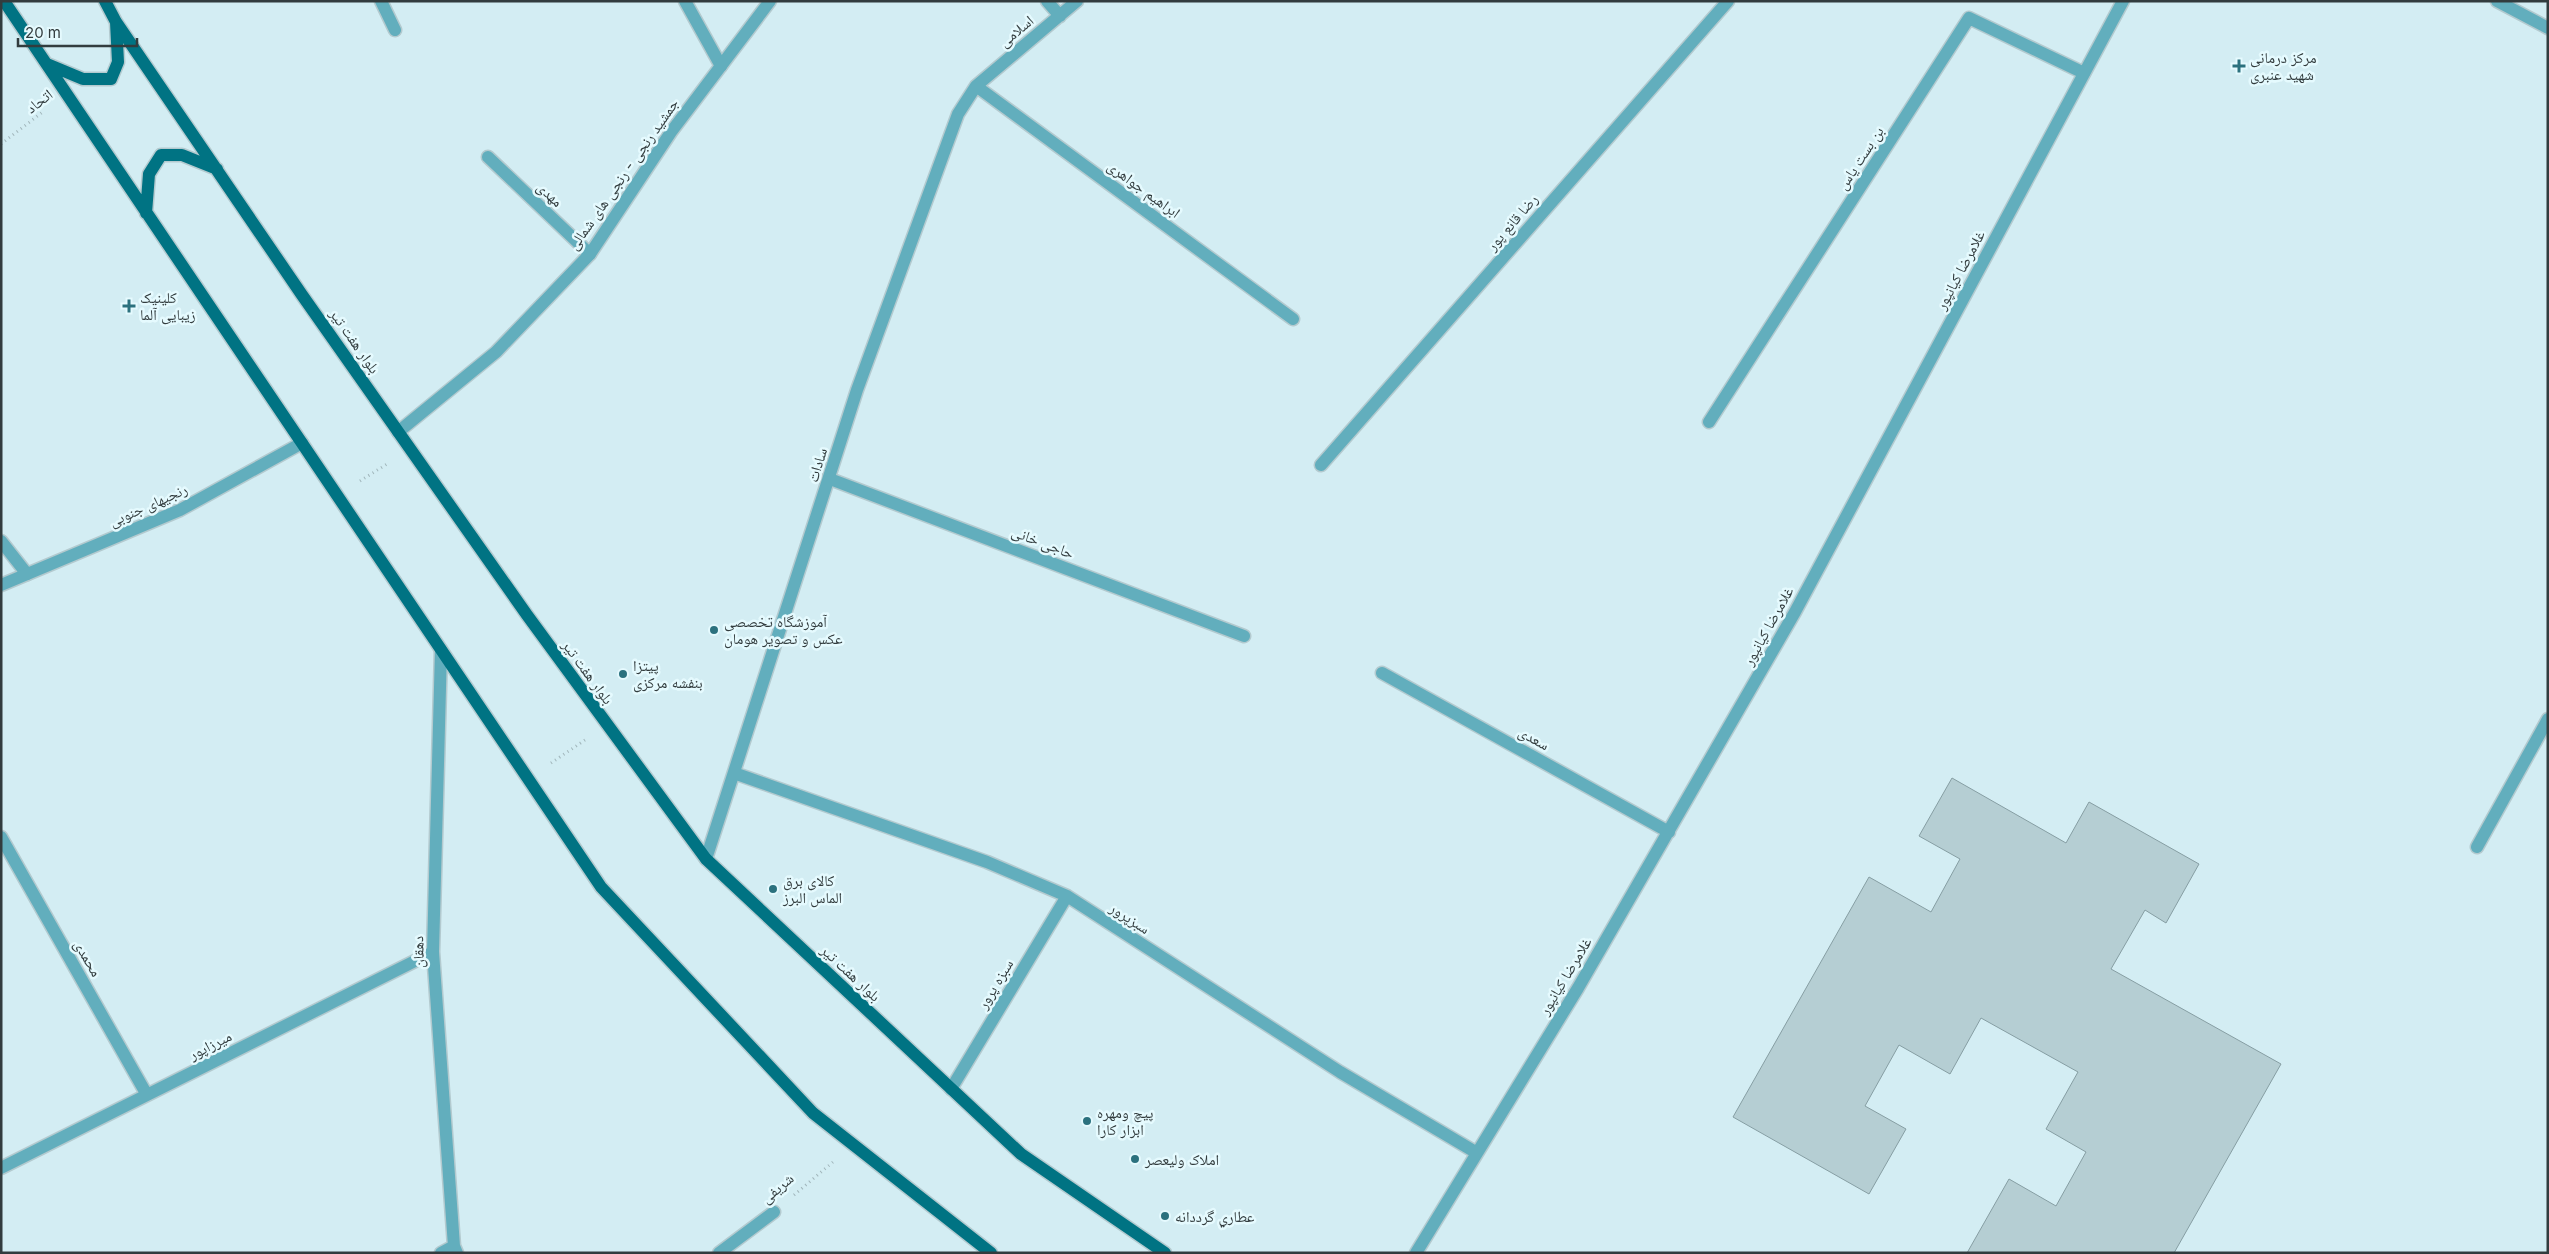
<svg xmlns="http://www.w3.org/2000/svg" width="2549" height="1254" font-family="Inter,'Noto Naskh Arabic',sans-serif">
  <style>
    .building { fill: #b5ced3; stroke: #869ea3 }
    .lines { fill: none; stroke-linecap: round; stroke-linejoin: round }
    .service-casing { stroke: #b3cacf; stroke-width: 15 }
    .minor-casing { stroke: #b3cacf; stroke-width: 15 }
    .tertiary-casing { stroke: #b3cacf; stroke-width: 15 }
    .primary-casing { stroke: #b3cacf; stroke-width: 15 }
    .path { stroke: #a1b6bb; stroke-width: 3; stroke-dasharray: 1 4; stroke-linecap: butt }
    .service { stroke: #62aebd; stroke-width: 12 }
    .minor { stroke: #62aebd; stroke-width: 12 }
    .tertiary { stroke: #62aebd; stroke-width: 12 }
    .primary { stroke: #007383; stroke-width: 12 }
    .poi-dot { fill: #2b717e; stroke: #e5fafe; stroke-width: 2 }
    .labels { text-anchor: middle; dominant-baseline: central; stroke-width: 5; stroke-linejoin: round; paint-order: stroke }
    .street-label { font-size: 15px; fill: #323c3e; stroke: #e5fafe }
    .poi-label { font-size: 15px; fill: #323c3e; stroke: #e5fafe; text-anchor: start }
  </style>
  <rect width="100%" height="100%" fill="#d3edf3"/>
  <path class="building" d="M1952 778 2066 843 2089 802 2199 864 2166 923 2145 910 2111 969 2281 1064 2174 1253H1967L2009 1179 2056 1206 2086 1152 2046 1129 2078 1072 1981 1018 1950 1074 1899 1045 1865 1106 1906 1129 1869 1194 1733 1117 1869 877 1931 912 1960 859 1919 836Z"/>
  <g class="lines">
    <defs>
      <path id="service" d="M1709 422 1969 18 2084 73"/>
      <path id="minor" d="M381 1 395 30
        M685 1 721 66
        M1047 1 1060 16
        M976 86 1293 319
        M488 157 590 254
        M1321 465 1728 1
        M830 479 1244 636
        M1 541 27 574
        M441 650 433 952 454 1246 457 1253
        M1382 673 1669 832
        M734 773 987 862 1067 896 1340 1072 1477 1153
        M1 837 147 1095
        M2477 847 2548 719
        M706 859 857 390 958 114 976 86 1077 1
        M951 1089 1067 896
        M1 1168 433 952
        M441 1253 454 1246
        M719 1253 774 1212
        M1416 1253 1578 988 1795 612 2123 1"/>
      <path id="tertiary" d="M2497 1 2548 28
        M398 432 496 352 590 254 671 132 770 1
        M1 585 180 510 302 443"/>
      <path id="primary" d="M4 1 601 887 813 1113 991 1253
        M105 1 116 22 302 295 527 615 706 859 1021 1154 1165 1253
        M47 64 83 79H111L118 62 116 22
        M146 213 149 174 161 155H182L217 169"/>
    </defs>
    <use href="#service" class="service-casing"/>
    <use href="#minor" class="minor-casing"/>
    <use href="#tertiary" class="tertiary-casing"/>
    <use href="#primary" class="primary-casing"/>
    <path class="path" d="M1 144 44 111
      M360 481 387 464
      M551 763 585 740
      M794 1195 833 1162"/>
    <use href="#service" class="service"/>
    <use href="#minor" class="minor"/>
    <use href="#tertiary" class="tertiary"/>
    <use href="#primary" class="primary"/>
  </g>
  <g class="poi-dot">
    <path d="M2236.5 58.5h5v5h5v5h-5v5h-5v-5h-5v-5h5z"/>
    <path d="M126.5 298.5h5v5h5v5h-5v5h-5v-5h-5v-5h5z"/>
    <circle cx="714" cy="630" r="5"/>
    <circle cx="623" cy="674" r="5"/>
    <circle cx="773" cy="889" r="5"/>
    <circle cx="1087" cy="1121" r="5"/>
    <circle cx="1135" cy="1159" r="5"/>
    <circle cx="1165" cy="1216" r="5"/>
  </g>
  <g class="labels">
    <g class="street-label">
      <text transform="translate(1016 31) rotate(-40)">اسلامی</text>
      <text transform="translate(39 101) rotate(-38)">اتحاد</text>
      <text transform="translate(1860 158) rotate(-57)">بن بست یاس</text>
      <text transform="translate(623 174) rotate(-55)">جمشید رنجی - رنجی های شمالی</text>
      <text transform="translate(1144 189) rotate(36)">ابراهیم جواهری</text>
      <text transform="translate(550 194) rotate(43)">مهدی</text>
      <text transform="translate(1512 222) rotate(-49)">رضا قانع پور</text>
      <text transform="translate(1960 270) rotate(-62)">غلامرضا کیانپور</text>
      <text transform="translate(355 341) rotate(55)">بلوار هفت تیر</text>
      <text transform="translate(817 465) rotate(-73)">سادات</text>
      <text transform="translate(148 505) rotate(-24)">رنجیهای جنوبی</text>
      <text transform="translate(1043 542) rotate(21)">حاجی خانی</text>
      <text transform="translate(1768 626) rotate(-61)">غلامرضا کیانپور</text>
      <text transform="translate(588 672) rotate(54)">بلوار هفت تیر</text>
      <text transform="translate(1534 738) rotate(29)">سعدی</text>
      <text transform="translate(1130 918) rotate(33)">سبزپرور</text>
      <text transform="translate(418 952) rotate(-91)">دهقان</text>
      <text transform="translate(88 958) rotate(60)">محمدی</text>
      <text transform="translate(851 973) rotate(43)">بلوار هفت تیر</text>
      <text transform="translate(1565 976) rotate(-59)">غلامرضا کیانپور</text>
      <text transform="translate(995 984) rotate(-59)">سبزه پرور</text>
      <text transform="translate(210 1045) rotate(-27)">میرزاپور</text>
      <text transform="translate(777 1188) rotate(-40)">شریفی</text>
    </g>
    <g class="poi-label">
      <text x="2250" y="57">مرکز درمانی<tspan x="2250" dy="17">شهید عنبری</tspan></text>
      <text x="140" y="297">کلینیک<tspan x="140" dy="17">زیبایی آلما</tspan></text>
      <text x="724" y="621">آموزشگاه تخصصی<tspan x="724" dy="17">عکس و تصویر هومان</tspan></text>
      <text x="633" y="665">پیتزا<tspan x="633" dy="17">بنفشه مرکزی</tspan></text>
      <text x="783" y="880">کالای برق<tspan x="783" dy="17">الماس البرز</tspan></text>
      <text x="1097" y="1112">پیچ ومهره<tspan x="1097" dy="17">ابزار کارا</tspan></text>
      <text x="1145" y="1159">املاک ولیعصر</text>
      <text x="1175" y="1216">عطاري گرددانه</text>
    </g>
  </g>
  <rect width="2549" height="1254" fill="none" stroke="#323c3e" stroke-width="5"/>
  <path d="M18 38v8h119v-8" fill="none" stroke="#323c3e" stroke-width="2.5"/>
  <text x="25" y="38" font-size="15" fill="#323c3e" stroke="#e5fafe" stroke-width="4" paint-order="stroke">20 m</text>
</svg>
